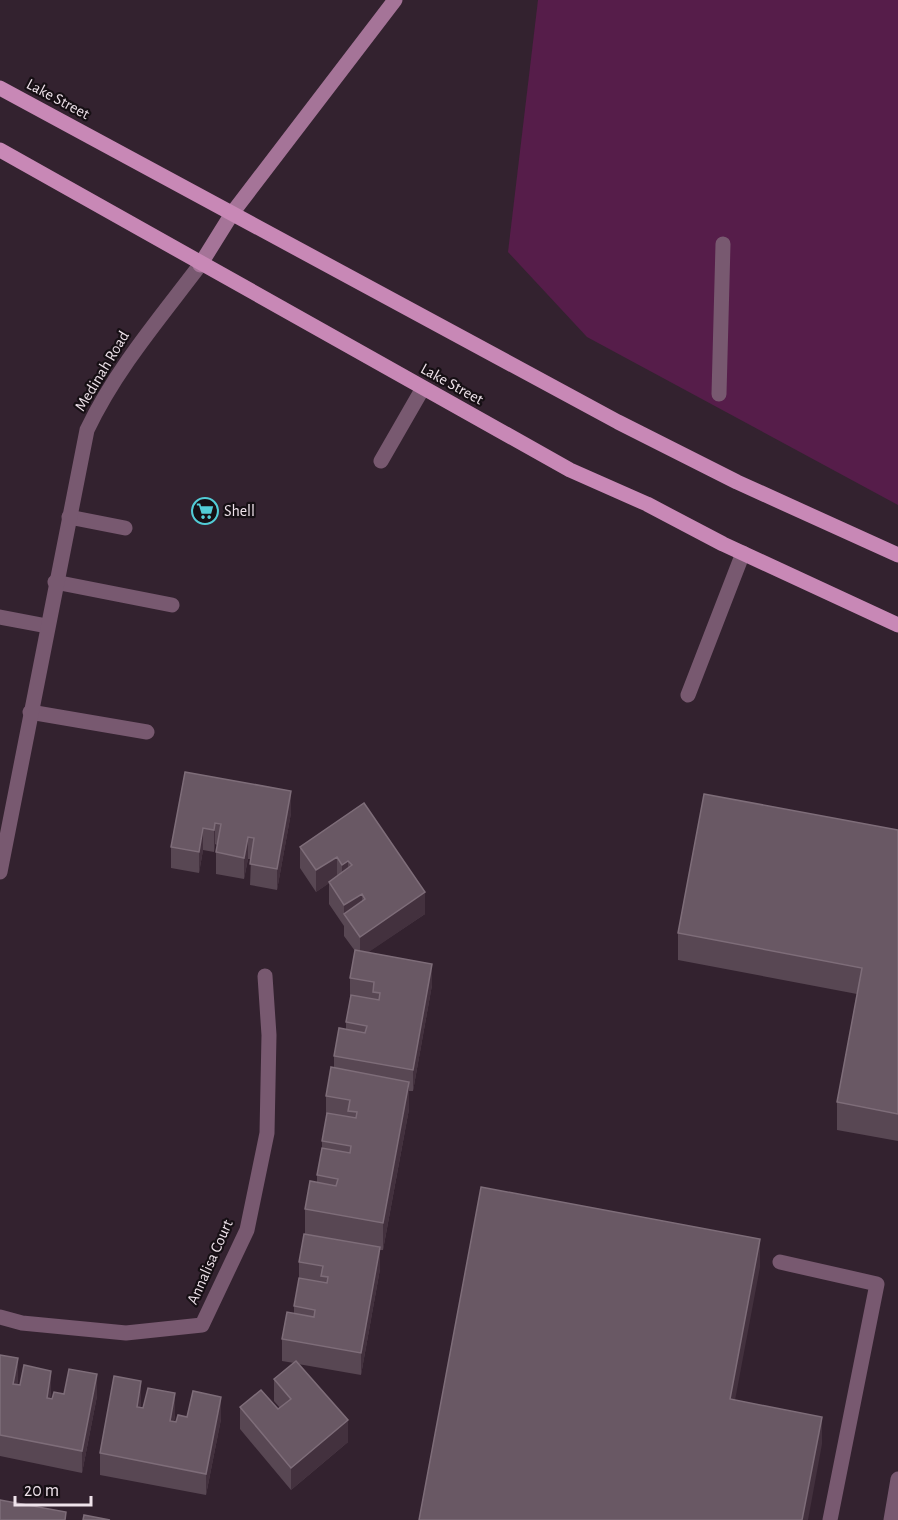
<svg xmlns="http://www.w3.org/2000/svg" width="898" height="1520" font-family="'Alegreya Sans',sans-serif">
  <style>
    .green { fill: #561d4a }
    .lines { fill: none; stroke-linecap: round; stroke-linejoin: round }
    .service { stroke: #785970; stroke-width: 15 }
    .minor { stroke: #785970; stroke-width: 15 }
    .tertiary { stroke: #785970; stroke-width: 15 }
    .secondary { stroke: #a57498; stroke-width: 15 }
    .primary { stroke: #c888b6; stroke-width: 15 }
    .wall { fill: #584753 }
    .shaded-wall { fill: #43313e }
    .building { fill: #695864; stroke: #7e6d79; stroke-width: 1.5 }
    .labels { text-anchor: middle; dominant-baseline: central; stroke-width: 4.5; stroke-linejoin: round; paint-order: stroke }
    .street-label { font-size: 16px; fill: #efe3eb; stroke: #160f14 }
    .poi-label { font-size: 16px; fill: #efe3eb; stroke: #160f14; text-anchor: start }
  </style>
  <rect width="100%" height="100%" fill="#33222f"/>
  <path class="green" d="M538 0H898V505L587 337 508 252Z"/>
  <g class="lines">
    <path class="service" d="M719 394 723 244
      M381 461 423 388
      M69 517 125 528
      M55 582 172 605
      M688 695 743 553
      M30 712 147 732
      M780 1262 877 1284 830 1520
      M891 1520 898 1479"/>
    <path class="minor" d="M0 617 47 626
      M0 1317 22 1323 126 1333 202 1325 247 1230 267 1133 269 1035 265 976"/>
    <path class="tertiary" d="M0 872 87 430C116 369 160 318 200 265"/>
    <path class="secondary" d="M200 265 233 212 395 0"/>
    <path class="primary" d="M0 88 618 422 737 482 898 555
      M0 150 570 470 647 504 723 544 898 625"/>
  </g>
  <path class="wall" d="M185 772 291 813 277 890 250 885 251 859H248L244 879 216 874V852L217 845 215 844 214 852 203 850 199 873 171 868V847Z
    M364 803 425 914 368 952 432 985 413 1091H409V1109L383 1250H380V1269L361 1375 298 1364 348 1442 291 1490 240 1429V1407L278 1409 280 1408 274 1401V1379L294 1363 282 1361V1339L294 1313V1306L299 1282V1262L305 1234V1209L317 1183V1175L322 1148V1141L326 1122V1096L334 1068V1056L346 1030V1022L350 999V978L355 951 344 936V926L329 904V883L316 892 300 868V847Z
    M898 830V1141L837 1130V1102L857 994 678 960V933Z
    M0 1355 18 1380 17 1385 51 1392 50 1399H52L64 1394 97 1396 82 1473 0 1456Z
    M141 1403 140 1407 175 1415 174 1422H176L187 1417 221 1419 206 1495 100 1475V1453Z"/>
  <path class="shaded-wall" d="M291 791V813L277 890V869Z
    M215 823V844L214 852V830Z
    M203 828V850L199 873V852Z
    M248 837V859L244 879V858Z
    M337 857V878L316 892V870Z
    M348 861V882L342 886V865Z
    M425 892V914L360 958V937Z
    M362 894V916L344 915V905Z
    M432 964V985L413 1091V1070Z
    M409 1082V1109L383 1250V1223Z
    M760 1239V1267L730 1427V1399Z
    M380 1247V1269L361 1375V1353Z
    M18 1358V1380L13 1406V1384Z
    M51 1371V1392L47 1420V1398Z
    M97 1374V1396L82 1473V1451Z
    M141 1381V1403L137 1428V1407Z
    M175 1393V1415L170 1443V1421Z
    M221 1397V1419L206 1495V1474Z
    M822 1417V1444L808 1520H802Z
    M348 1420V1442L291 1490V1468Z"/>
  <path class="building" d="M185 772 291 791 277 869 250 864 254 838 248 837 244 858 216 852 221 824 215 823 214 830 203 828 199 852 171 847Z
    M704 794 898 830V1114L837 1102 862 968 678 933Z
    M364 803 425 892 360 937 344 914 365 899 362 894 344 905 329 882 352 865 348 861 342 865 337 857 316 870 300 847Z
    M355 950 432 964 413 1070 334 1056 339 1028 365 1033 367 1026 346 1022 351 995 379 1000 380 993 373 992 374 982 350 978Z
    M331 1067 409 1082 383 1223 305 1209 310 1181 336 1186 338 1179 317 1175 322 1148 350 1153 351 1146 322 1141 327 1113 356 1118 357 1112 348 1111 350 1100 326 1096Z
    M481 1187 760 1239 730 1399 822 1417 802 1520H419Z
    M304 1234 380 1247 361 1353 282 1339 287 1312 314 1317 315 1310 294 1306 299 1278 327 1283 328 1277 321 1276 323 1266 299 1262Z
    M0 1355 18 1358 13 1384 20 1385 24 1365 51 1371 47 1398 52 1399 54 1392 64 1394 69 1369 97 1374 82 1451 0 1435Z
    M296 1361 348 1420 291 1468 240 1407 261 1390 278 1409 291 1399 274 1379Z
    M114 1376 141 1381 137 1407 143 1408 148 1388 175 1393 170 1421 176 1422 178 1415 187 1417 193 1391 221 1397 206 1474 100 1453Z
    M0 1500 66 1512 65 1520H0Z
    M84 1515 110 1520H83Z"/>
  <defs>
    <symbol id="supermarket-ring" viewBox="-11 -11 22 22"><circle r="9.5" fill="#160f14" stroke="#52ccd6" stroke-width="1.5"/><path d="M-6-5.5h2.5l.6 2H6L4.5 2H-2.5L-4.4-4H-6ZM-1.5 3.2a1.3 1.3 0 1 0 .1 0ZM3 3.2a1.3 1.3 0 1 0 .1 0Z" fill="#52ccd6"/></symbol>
  </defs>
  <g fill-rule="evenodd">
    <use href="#supermarket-ring" x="190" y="496" width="30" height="30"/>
  </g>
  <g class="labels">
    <g class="street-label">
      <text transform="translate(58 99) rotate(28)">Lake Street</text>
      <text transform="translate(102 371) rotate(-59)">Medinah Road</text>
      <text transform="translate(452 384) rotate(29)">Lake Street</text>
      <text transform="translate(210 1262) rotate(-66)">Annalisa Court</text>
    </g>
    <g class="poi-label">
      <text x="224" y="511">Shell</text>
    </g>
  </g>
  <path d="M15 1496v9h76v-9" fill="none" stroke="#efe3eb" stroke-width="3"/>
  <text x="24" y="1496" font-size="18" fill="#efe3eb" stroke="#160f14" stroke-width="4.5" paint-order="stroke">20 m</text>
</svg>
